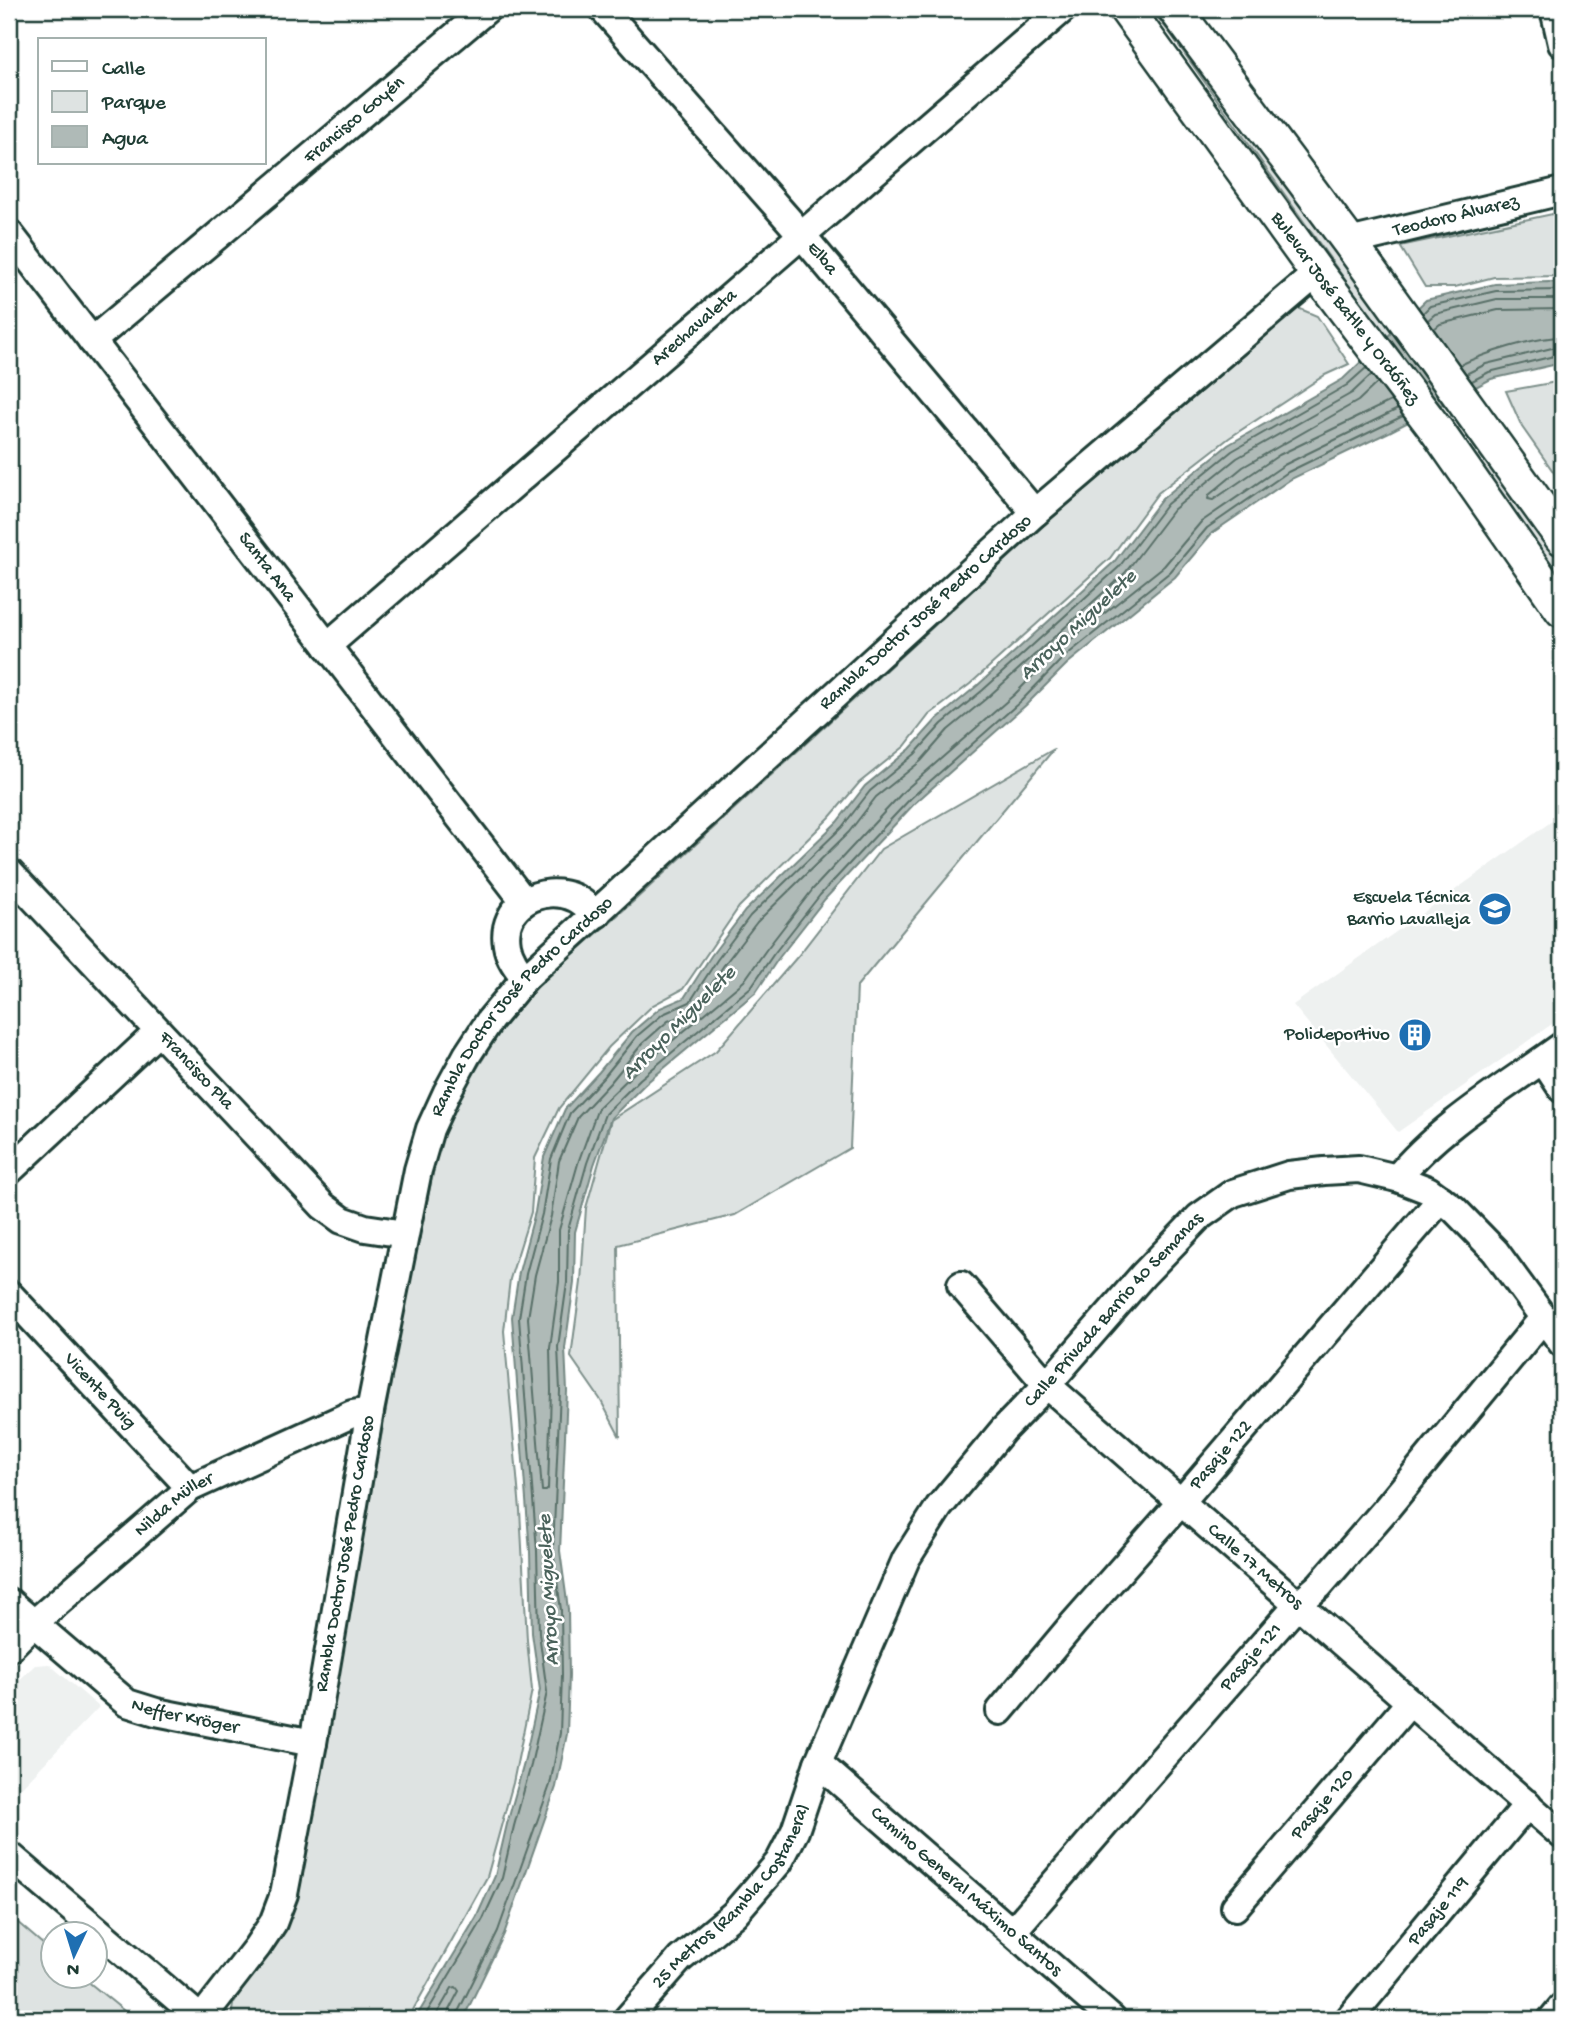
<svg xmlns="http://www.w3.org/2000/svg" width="1571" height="2028" font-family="'Gochi Hand',sans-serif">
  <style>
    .built { fill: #eef1f0 }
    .green { fill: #dee3e2; stroke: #7e908b; stroke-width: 2 }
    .water { fill: #afbab7; stroke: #758883; stroke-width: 2 }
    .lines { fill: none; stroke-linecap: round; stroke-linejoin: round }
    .shore { stroke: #596f68; stroke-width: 2 }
    .minor-casing { stroke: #1f3d34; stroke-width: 32 }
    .major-casing { stroke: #1f3d34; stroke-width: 38 }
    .minor { stroke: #fff; stroke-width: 26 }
    .major { stroke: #fff; stroke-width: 33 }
    .labels { text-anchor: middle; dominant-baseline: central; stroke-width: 5; stroke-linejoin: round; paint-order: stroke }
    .street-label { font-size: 19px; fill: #1f3d34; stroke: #fff }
    .poi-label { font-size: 19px; fill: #1f3d34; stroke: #fff; text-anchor: end }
    .water-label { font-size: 21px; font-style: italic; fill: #4a625b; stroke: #fff }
  </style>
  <rect width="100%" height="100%" fill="#fff"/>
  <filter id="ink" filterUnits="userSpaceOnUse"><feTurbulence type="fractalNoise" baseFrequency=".0143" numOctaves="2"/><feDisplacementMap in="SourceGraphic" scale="14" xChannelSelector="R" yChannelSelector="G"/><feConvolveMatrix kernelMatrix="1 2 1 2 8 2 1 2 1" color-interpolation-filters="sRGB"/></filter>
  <g filter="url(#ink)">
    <path class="built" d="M1562 814V1017L1398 1132 1293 1005Z
      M49 1664 99 1707 9 1800V1690L35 1665Z"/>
    <path class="green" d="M1151 9H1163L1402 339 1392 346 1172 36Z
      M1562 212V276L1494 277 1455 287H1425L1400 246Z
      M1298 308 1317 316 1349 364 1325 375 1229 438 1158 493 1110 558 970 684 929 715 905 746 859 783 830 817 739 907 683 989 653 1005 609 1047 559 1108 535 1158 531 1212 510 1279 504 1331 520 1510 527 1640 532 1690 513 1783 487 1877 408 2019H231L233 2004 285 1924 298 1898 405 1304 440 1141 452 1108 500 1032 537 986 635 900 1053 517Z
      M1562 381V484L1522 427 1506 391Z
      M1454 413 1562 565V582L1448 419Z
      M1054 749 857 986 850 1148 735 1215 618 1245 620 1437 600 1399 571 1357 581 1282 586 1208 611 1120 716 1051 798 956 881 849Z
      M9 1915 52 1952V1976H81L134 2019H9Z"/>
    <path class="water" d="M1549 282 1562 283V363L1491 379 1389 432 1291 479 1212 533 1175 577 1067 664 1026 705 915 803 825 899 778 959 756 992 645 1084 611 1118 594 1165 575 1232 574 1283 565 1348 567 1391 560 1551 568 1609 569 1675 567 1734 556 1787 504 1934 463 2019H415L477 1916 495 1876 507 1824 524 1763 540 1690 532 1633 530 1552 512 1317 519 1272 535 1212 544 1157 565 1109 599 1072 632 1032 660 1008 684 998 711 956 745 911 837 822 865 786 910 749 937 719 978 685 1114 562 1162 499 1228 445 1343 379 1426 300 1495 284Z"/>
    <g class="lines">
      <path class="shore" d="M1423 313 1430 306 1496 291 1562 290
        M1428 320 1435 314 1497 299H1562
        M1434 329 1440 324 1498 310 1562 309
        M1460 365C1485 353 1535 337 1562 337
        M1466 374 1486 364 1552 348 1562 347
        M1371 375 1352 393 1237 458 1173 510 1125 573 988 697 948 730 921 761 876 797 849 832 757 922 724 965 696 1008 690 1013 668 1021 643 1043 610 1083 578 1117 559 1161 551 1216 535 1275 528 1318 542 1491H546L548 1489 551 1391 550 1348 559 1282V1230L579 1160 598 1108 635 1072 744 981 766 950 813 889 904 791 1015 694 1057 651 1164 566 1201 522 1284 465 1398 409
        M1472 381 1489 372 1554 356H1562
        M1377 383 1358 401 1243 467 1209 495 1208 499 1213 500 1279 455 1391 401
        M423 2019 483 1919 502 1878 514 1826 531 1765 547 1692 539 1633 537 1551 519 1318 526 1274 542 1214 551 1159 570 1113 604 1077 637 1036 663 1014 690 1002 717 960 750 916 842 827 870 791 915 754 942 724 983 690 1119 567 1167 504 1232 451 1347 385 1366 368
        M434 2019 452 1988 456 1987 459 1991 449 2010 448 2019
        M457 2019V2014L498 1931 550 1785 560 1733 562 1675 561 1610 553 1551 560 1391 558 1347 567 1283 568 1230 587 1163 605 1114 640 1079 751 987 773 955 820 895 911 798 1021 701 1063 658 1170 572 1207 528 1288 472 1403 416"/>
      <defs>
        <g id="minor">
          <path id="s1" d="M603 9 801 234 1035 513"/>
          <path d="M1554 9 1562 44"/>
          <path id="s2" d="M9 233 524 901"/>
          <path id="s3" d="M1349 242 1562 191"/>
          <path id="s4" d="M92 341 487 9"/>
          <path id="s5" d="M327 646 1063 9"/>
          <path id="s6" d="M9 872 323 1206 342 1220 365 1228 405 1234"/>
          <path d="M525 978C517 968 509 958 507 945 500 906 541 883 575 898 583 902 590 909 597 914"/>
          <path d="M1543 1060 1562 1089"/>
          <path d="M9 1171 158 1032"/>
          <path d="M1397 1178C1439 1126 1507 1086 1562 1046"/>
          <path id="s7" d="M961 1285 1047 1385 1562 1835"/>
          <path id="s8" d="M9 1294 190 1488"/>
          <path id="s9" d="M9 1602 127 1703 156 1712 313 1743"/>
          <path id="s10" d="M9 1648 34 1623 190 1488 352 1414 370 1411"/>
          <path id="s11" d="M1000 1711 1073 1624 1181 1502 1441 1199"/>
          <path id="s12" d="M818 1763 1112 2019"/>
          <path d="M9 1855 201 2019"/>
          <path id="s13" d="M1235 1907 1410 1702"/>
          <path id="s14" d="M1012 1932 1107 1822 1298 1604 1319 1586 1386 1509 1544 1317"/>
          <path id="s15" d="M201 2019 257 1947 273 1923 284 1894 313 1743 370 1411 418 1170 430 1129 447 1092 467 1055 490 1020 525 978 1035 513 1317 273"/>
          <path id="s16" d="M627 2019 680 1959 734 1914 779 1862 795 1831 818 1763 906 1559 939 1507 1003 1430 1047 1385 1143 1275 1199 1217 1233 1193 1289 1175 1324 1171 1359 1169 1397 1178 1428 1190 1454 1209 1495 1251 1562 1343"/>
          <path id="s17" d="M1349 2019 1528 1804"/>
          <path d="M1552 2019 1562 2007"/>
        </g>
        <g id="major">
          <path id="s18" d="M1126 9 1317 273 1437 431 1562 610"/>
          <path d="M1175 9 1349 242 1562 538"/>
        </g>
      </defs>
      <use href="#minor" class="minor-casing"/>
      <use href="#major" class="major-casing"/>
      <use href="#minor" class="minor"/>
      <use href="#major" class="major"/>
    </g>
  </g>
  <defs>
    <symbol id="school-disc" viewBox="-11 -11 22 22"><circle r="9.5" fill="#1f6fb2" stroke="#fff"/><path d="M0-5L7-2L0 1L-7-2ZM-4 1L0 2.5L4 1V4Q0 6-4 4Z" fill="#fff"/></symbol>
    <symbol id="building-disc" viewBox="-11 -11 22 22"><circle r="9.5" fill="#1f6fb2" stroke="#fff"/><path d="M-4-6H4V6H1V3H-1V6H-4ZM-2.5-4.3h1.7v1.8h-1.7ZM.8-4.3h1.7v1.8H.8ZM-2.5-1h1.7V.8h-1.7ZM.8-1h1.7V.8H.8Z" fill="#fff"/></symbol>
  </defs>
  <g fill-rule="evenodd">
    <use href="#school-disc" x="1476" y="890" width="38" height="38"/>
    <use href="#building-disc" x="1396" y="1016" width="38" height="38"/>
  </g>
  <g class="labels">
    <g class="street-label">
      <text stroke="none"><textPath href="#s4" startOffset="343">Francisco Goyén</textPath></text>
      <text stroke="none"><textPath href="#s3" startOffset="110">Teodoro Álvarez</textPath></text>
      <text stroke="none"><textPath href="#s1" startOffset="332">Elba</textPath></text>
      <text stroke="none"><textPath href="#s18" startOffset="371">Bulevar José Batlle y Ordóñez</textPath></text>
      <text stroke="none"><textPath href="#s5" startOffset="486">Arechavaleta</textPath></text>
      <text stroke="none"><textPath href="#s2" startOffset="422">Santa Ana</textPath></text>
      <text stroke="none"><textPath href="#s15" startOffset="1652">Rambla Doctor José Pedro Cardoso</textPath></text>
      <text stroke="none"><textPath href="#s15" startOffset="1085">Rambla Doctor José Pedro Cardoso</textPath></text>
      <text stroke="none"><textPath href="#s6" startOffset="273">Francisco Pla</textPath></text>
      <text stroke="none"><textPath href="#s16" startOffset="873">Calle Privada Barrio 40 Semanas</textPath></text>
      <text stroke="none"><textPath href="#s8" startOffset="133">Vicente Puig</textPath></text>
      <text stroke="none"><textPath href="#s11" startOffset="338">Pasaje 122</textPath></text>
      <text stroke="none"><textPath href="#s10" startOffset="219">Nilda Müller</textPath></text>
      <text stroke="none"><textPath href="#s15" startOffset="497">Rambla Doctor José Pedro Cardoso</textPath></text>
      <text stroke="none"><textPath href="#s7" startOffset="408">Calle 17 Metros</textPath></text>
      <text stroke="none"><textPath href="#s14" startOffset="364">Pasaje 121</textPath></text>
      <text stroke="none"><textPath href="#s9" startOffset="215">Neffer Kröger</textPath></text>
      <text stroke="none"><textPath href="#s13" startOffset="135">Pasaje 120</textPath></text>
      <text stroke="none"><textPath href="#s12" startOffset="196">Camino General Máximo Santos</textPath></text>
      <text stroke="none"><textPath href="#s16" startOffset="163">25 Metros (Rambla Costanera)</textPath></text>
      <text stroke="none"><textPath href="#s17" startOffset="140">Pasaje 119</textPath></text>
    </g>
    <g class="poi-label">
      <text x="1470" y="898">Escuela Técnica<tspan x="1470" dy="22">Barrio Lavalleja</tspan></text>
      <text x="1390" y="1035">Polideportivo</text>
    </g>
    <g class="water-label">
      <text transform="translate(1079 626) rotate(-43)">Arroyo Miguelete</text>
      <text transform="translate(680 1024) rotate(-45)">Arroyo Miguelete</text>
      <text transform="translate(550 1590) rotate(-93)">Arroyo Miguelete</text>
    </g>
  </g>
  <rect width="1571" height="2028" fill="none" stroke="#fff" stroke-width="35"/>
  <rect x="18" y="18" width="1536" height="1993" fill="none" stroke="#1f3d34" stroke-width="2.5" filter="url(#ink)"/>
  <rect x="38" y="38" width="228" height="126" fill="#ffffff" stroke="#a5b1ae" stroke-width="2"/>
  <rect x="52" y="61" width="35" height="10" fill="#ffffff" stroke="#a5b1ae" stroke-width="2"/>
  <text x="102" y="74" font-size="21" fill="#1f3d34">Calle</text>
  <rect x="52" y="91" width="35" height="21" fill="#dee3e2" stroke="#a5b1ae" stroke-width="2"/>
  <text x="102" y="108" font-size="21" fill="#1f3d34">Parque</text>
  <rect x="52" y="126" width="35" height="21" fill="#afbab7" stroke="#a5b1ae" stroke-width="2"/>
  <text x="102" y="144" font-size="21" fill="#1f3d34">Agua</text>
  <g transform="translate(74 1955) rotate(184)"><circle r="33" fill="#ffffff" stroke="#a5b1ae" stroke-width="2"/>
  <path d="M0-5L12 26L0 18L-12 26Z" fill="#1f6fb2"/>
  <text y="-10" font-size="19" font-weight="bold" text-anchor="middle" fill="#1f3d34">N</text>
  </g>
</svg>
